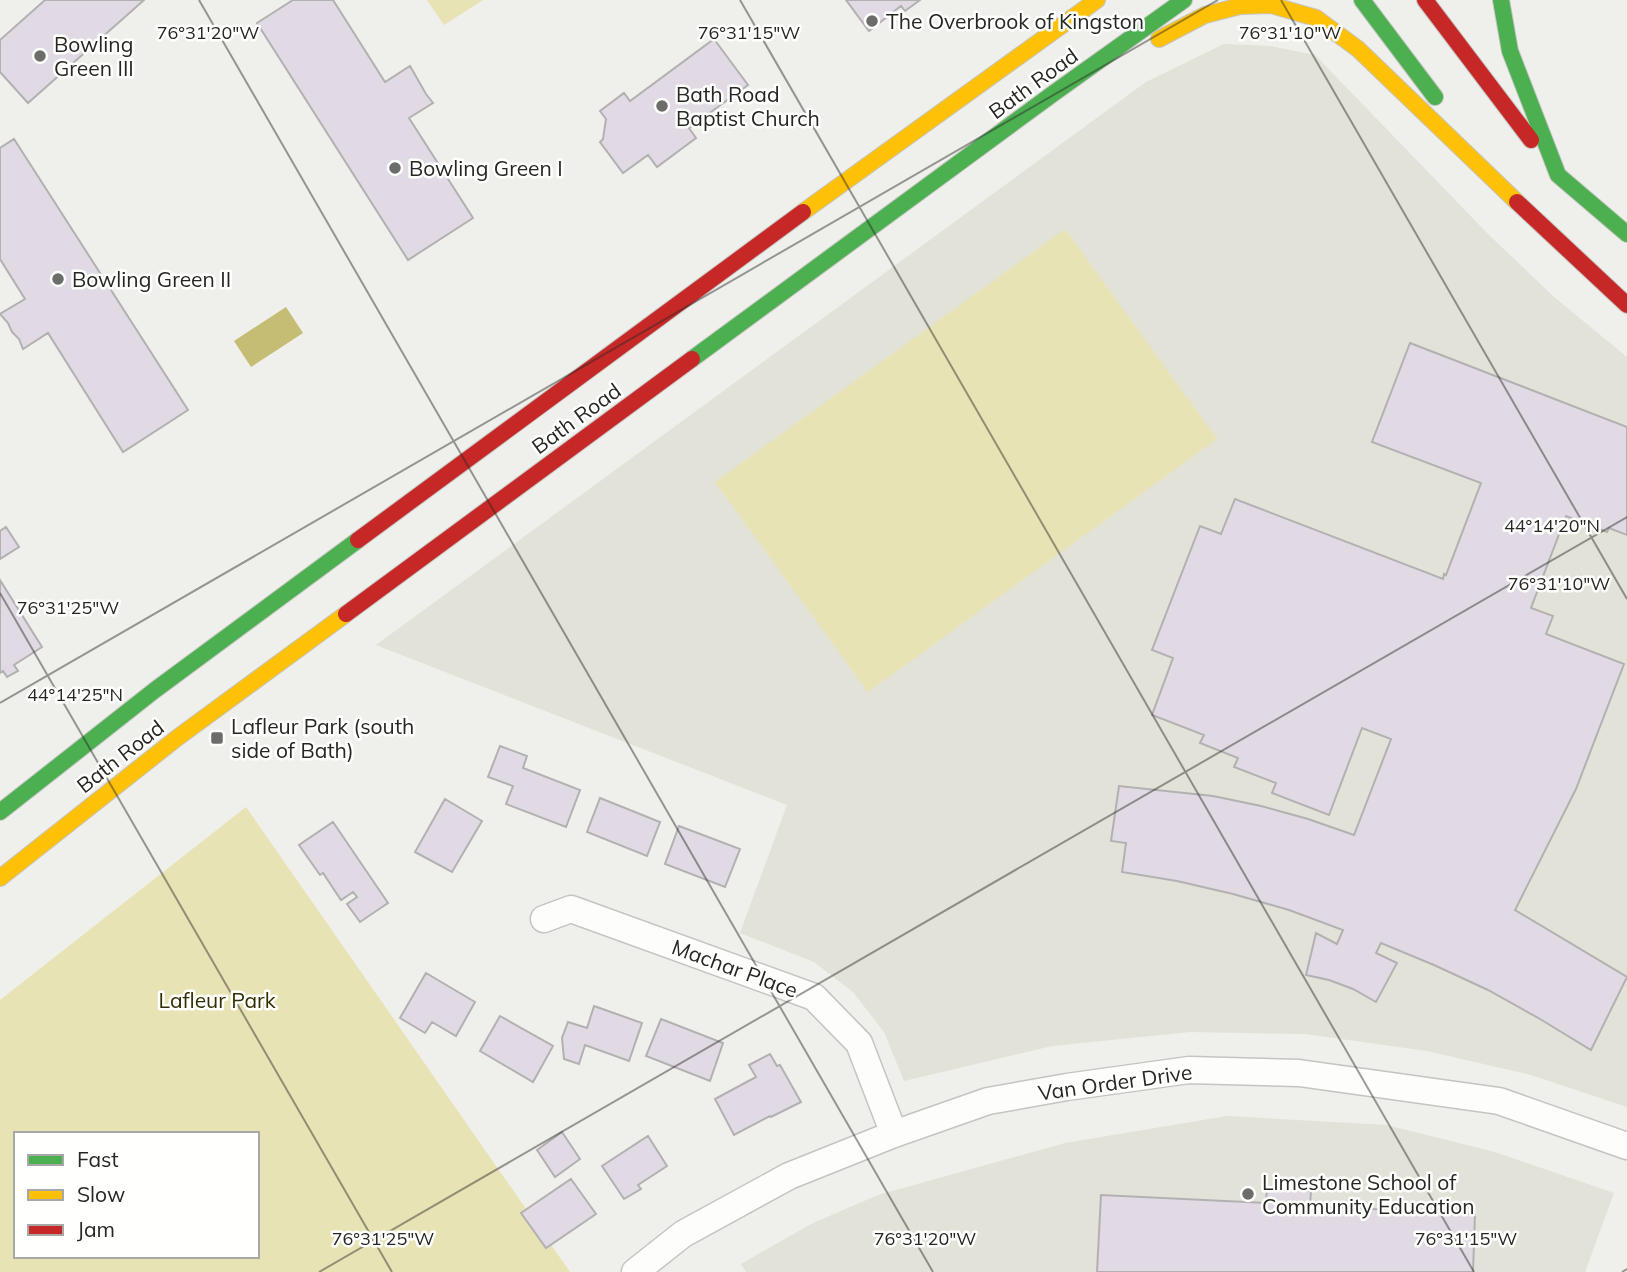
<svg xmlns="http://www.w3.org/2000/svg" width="1627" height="1272" font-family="Mulish,sans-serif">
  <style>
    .built { fill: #e2e2d9 }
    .green { fill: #e8e3b5; fill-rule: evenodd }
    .water { fill: #c4bd73 }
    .building { fill: #e1dae4; stroke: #b2b1b1; stroke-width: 2 }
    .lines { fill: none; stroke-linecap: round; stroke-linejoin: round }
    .street-casing { stroke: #c4c4c1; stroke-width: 29 }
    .fast-casing { stroke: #c4c4c1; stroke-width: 18 }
    .slow-casing { stroke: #c4c4c1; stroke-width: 18 }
    .jam-casing { stroke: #c4c4c1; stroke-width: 18 }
    .street { stroke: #fdfdfc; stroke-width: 26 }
    .fast { stroke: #4caf50; stroke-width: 16 }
    .slow { stroke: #ffc107; stroke-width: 16 }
    .jam { stroke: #c62828; stroke-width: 16 }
    .ticks { fill: none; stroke: #262624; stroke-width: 2; stroke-opacity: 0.45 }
    .poi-dot { fill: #6c6c6a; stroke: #fffffe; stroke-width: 2.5 }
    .labels { text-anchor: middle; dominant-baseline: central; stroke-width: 5; stroke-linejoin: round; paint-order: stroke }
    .poi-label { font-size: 21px; fill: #262624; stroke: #fffffe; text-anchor: start }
    .street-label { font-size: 21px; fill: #262624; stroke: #fffffe }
    .park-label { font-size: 21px; fill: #322e01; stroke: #fffffe }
    .ticks-label { font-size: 18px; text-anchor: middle; fill: #262624; stroke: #fffffe; stroke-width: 5; stroke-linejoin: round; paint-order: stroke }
  </style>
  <rect width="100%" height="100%" fill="#efefeb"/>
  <path class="built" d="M1224 44 1270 46 1315 55 1487 233 1554 297 1627 357V1107L1531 1075 1427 1051 1306 1034 1190 1032 1052 1046 904 1081 884 1032 853 992 814 962 740 933 787 805 376 645 1146 82Z
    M1227 1116 1386 1125 1495 1152 1614 1193 1585 1272H746L741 1264 811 1224 878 1195 1065 1143Z"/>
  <path class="green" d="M427 0H483L444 25Z
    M1065 229 1217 439 868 692 715 482Z
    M246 807 570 1272H0V1000ZM16 1134H257V1256H16Z"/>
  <path class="water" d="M286 307 303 333 251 367 234 341Z"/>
  <path class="building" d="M45 0H144L28 103 0 72V40Z
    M293 0H333L385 82 410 66 426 94 433 103 409 118 473 218 408 260 257 23Z
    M846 0H920L905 11 901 6 869 31Z
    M714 39 748 85 689 128 696 138 657 167 648 155 623 173 600 142 603 139 606 119 600 111 624 93 630 101Z
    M14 139 188 410 123 452 48 333 23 349 19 339 12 332 8 323 0 314 25 299 0 259V148Z
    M1410 343 1627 427V535L1609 528 1607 532 1566 516 1531 608 1553 616 1546 634 1624 664 1576 789 1515 910 1627 977 1591 1050 1540 1019 1488 990 1434 965 1381 943 1376 953 1397 963 1376 1002 1353 989 1329 980 1306 975 1316 933 1337 944 1343 930 1289 910 1233 894 1177 881 1122 872 1126 843 1111 841 1119 786 1213 796 1261 806 1308 819 1354 835 1391 739 1362 728 1329 815 1272 793 1276 783 1234 767 1238 758 1200 743 1204 735 1152 715 1173 658 1152 650 1200 526 1221 534 1235 499 1443 579 1444 574 1446 575 1481 483 1372 442Z
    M6 527 19 547 0 559V531Z
    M0 580 42 647 14 665 18 671 7 677 3 671 0 673Z
    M500 746 527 756 523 768 580 790 566 827 506 804 513 786 488 777Z
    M600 798 660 822 647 856 587 832Z
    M445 799 482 821 452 872 415 852Z
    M333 822 388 903 360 922 347 904 357 897 353 892 341 900 323 873 320 875 299 845Z
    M679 826 740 849 725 887 665 864Z
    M426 973 475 1002 456 1036 432 1022 425 1033 400 1018Z
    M594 1006 642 1023 629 1061 585 1045 579 1064 564 1059 562 1038 568 1022 587 1028Z
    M500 1016 553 1046 533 1082 480 1051Z
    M661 1019 723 1043 710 1081 646 1056Z
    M770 1054 777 1066 780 1065 801 1102 771 1117 770 1116 734 1135 715 1099 756 1077 749 1065Z
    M562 1132 580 1159 555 1177 537 1150Z
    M648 1136 667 1166 638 1185 641 1189 624 1199 602 1166Z
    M571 1179 596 1214 546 1248 521 1213Z
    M1267 1188 1311 1191 1310 1206 1475 1214 1473 1272H1097L1101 1195 1266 1203Z"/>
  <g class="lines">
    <defs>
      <path id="street" d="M544 919 571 909 814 997 859 1043 894 1134
        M635 1272 683 1234 789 1176 894 1134 988 1101 1067 1087 1189 1070 1299 1073 1499 1101 1627 1146"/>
      <path id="fast" d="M1362 0 1435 97
        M1501 0 1510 51 1558 175 1627 234
        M692 359 1054 93 1184 0
        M0 812 155 690 358 540"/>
      <path id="slow" d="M1159 39 1205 15 1240 6 1271 5 1316 18 1358 49 1517 202
        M803 212 1097 0
        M0 878 177 738 346 614"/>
      <path id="jam" d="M1425 0 1531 140
        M1517 202 1627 305
        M358 540 803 212
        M346 614 692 359"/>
    </defs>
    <use href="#street" class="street-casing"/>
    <use href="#fast" class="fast-casing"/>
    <use href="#slow" class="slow-casing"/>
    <use href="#jam" class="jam-casing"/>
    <use href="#street" class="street"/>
    <use href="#fast" class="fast"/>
    <use href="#slow" class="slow"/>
    <use href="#jam" class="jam"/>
  </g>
  <path class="ticks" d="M199 0 933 1272M740 0 1474 1272M1281 0 1627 599M0 593 392 1272M0 703 1218 0M319 1272 1627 517M1622 1272 1627 1269"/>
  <g class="poi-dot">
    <circle cx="872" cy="21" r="7"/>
    <circle cx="40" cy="56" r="7"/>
    <circle cx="662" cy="106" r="7"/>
    <circle cx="395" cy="168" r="7"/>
    <circle cx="58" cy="279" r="7"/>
    <rect x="210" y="731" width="14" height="14" rx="3.5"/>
    <circle cx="1248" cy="1194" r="7"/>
  </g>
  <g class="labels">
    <g class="poi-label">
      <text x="886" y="21">The Overbrook of Kingston</text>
      <text x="54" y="44">Bowling<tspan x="54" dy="24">Green III</tspan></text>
      <text x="676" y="94">Bath Road<tspan x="676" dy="24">Baptist Church</tspan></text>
      <text x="409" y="168">Bowling Green I</text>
      <text x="72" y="279">Bowling Green II</text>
      <text x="231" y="726">Lafleur Park (south<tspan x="231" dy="24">side of Bath)</tspan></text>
      <text x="1262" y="1182">Limestone School of<tspan x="1262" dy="24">Community Education</tspan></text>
    </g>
    <g class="street-label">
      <text transform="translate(1033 83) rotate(-36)">Bath Road</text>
      <text transform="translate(576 418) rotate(-36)">Bath Road</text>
      <text transform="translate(120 756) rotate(-38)">Bath Road</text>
      <text transform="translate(735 968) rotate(20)">Machar Place</text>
      <text transform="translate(1115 1082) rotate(-8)">Van Order Drive</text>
    </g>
    <g class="park-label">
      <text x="217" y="1000">Lafleur Park</text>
    </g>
  </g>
  <g class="ticks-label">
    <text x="208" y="39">76°31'20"W</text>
    <text x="749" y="39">76°31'15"W</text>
    <text x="1290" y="39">76°31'10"W</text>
    <text x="1552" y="532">44°14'20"N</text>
    <text x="1559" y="590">76°31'10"W</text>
    <text x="68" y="614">76°31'25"W</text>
    <text x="75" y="701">44°14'25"N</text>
    <text x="383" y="1245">76°31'25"W</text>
    <text x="925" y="1245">76°31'20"W</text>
    <text x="1466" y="1245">76°31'15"W</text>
  </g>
  <rect x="14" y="1132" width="245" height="126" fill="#fffffe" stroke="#a8a8a7" stroke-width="2"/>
  <rect x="28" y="1155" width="35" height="10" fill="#4caf50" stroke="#a8a8a7" stroke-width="2"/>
  <text x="77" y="1167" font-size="21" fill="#262624">Fast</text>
  <rect x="28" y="1190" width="35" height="10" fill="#ffc107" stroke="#a8a8a7" stroke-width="2"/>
  <text x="77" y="1202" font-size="21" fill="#262624">Slow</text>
  <rect x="28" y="1225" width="35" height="10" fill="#c62828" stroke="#a8a8a7" stroke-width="2"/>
  <text x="77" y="1237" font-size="21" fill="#262624">Jam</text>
</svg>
